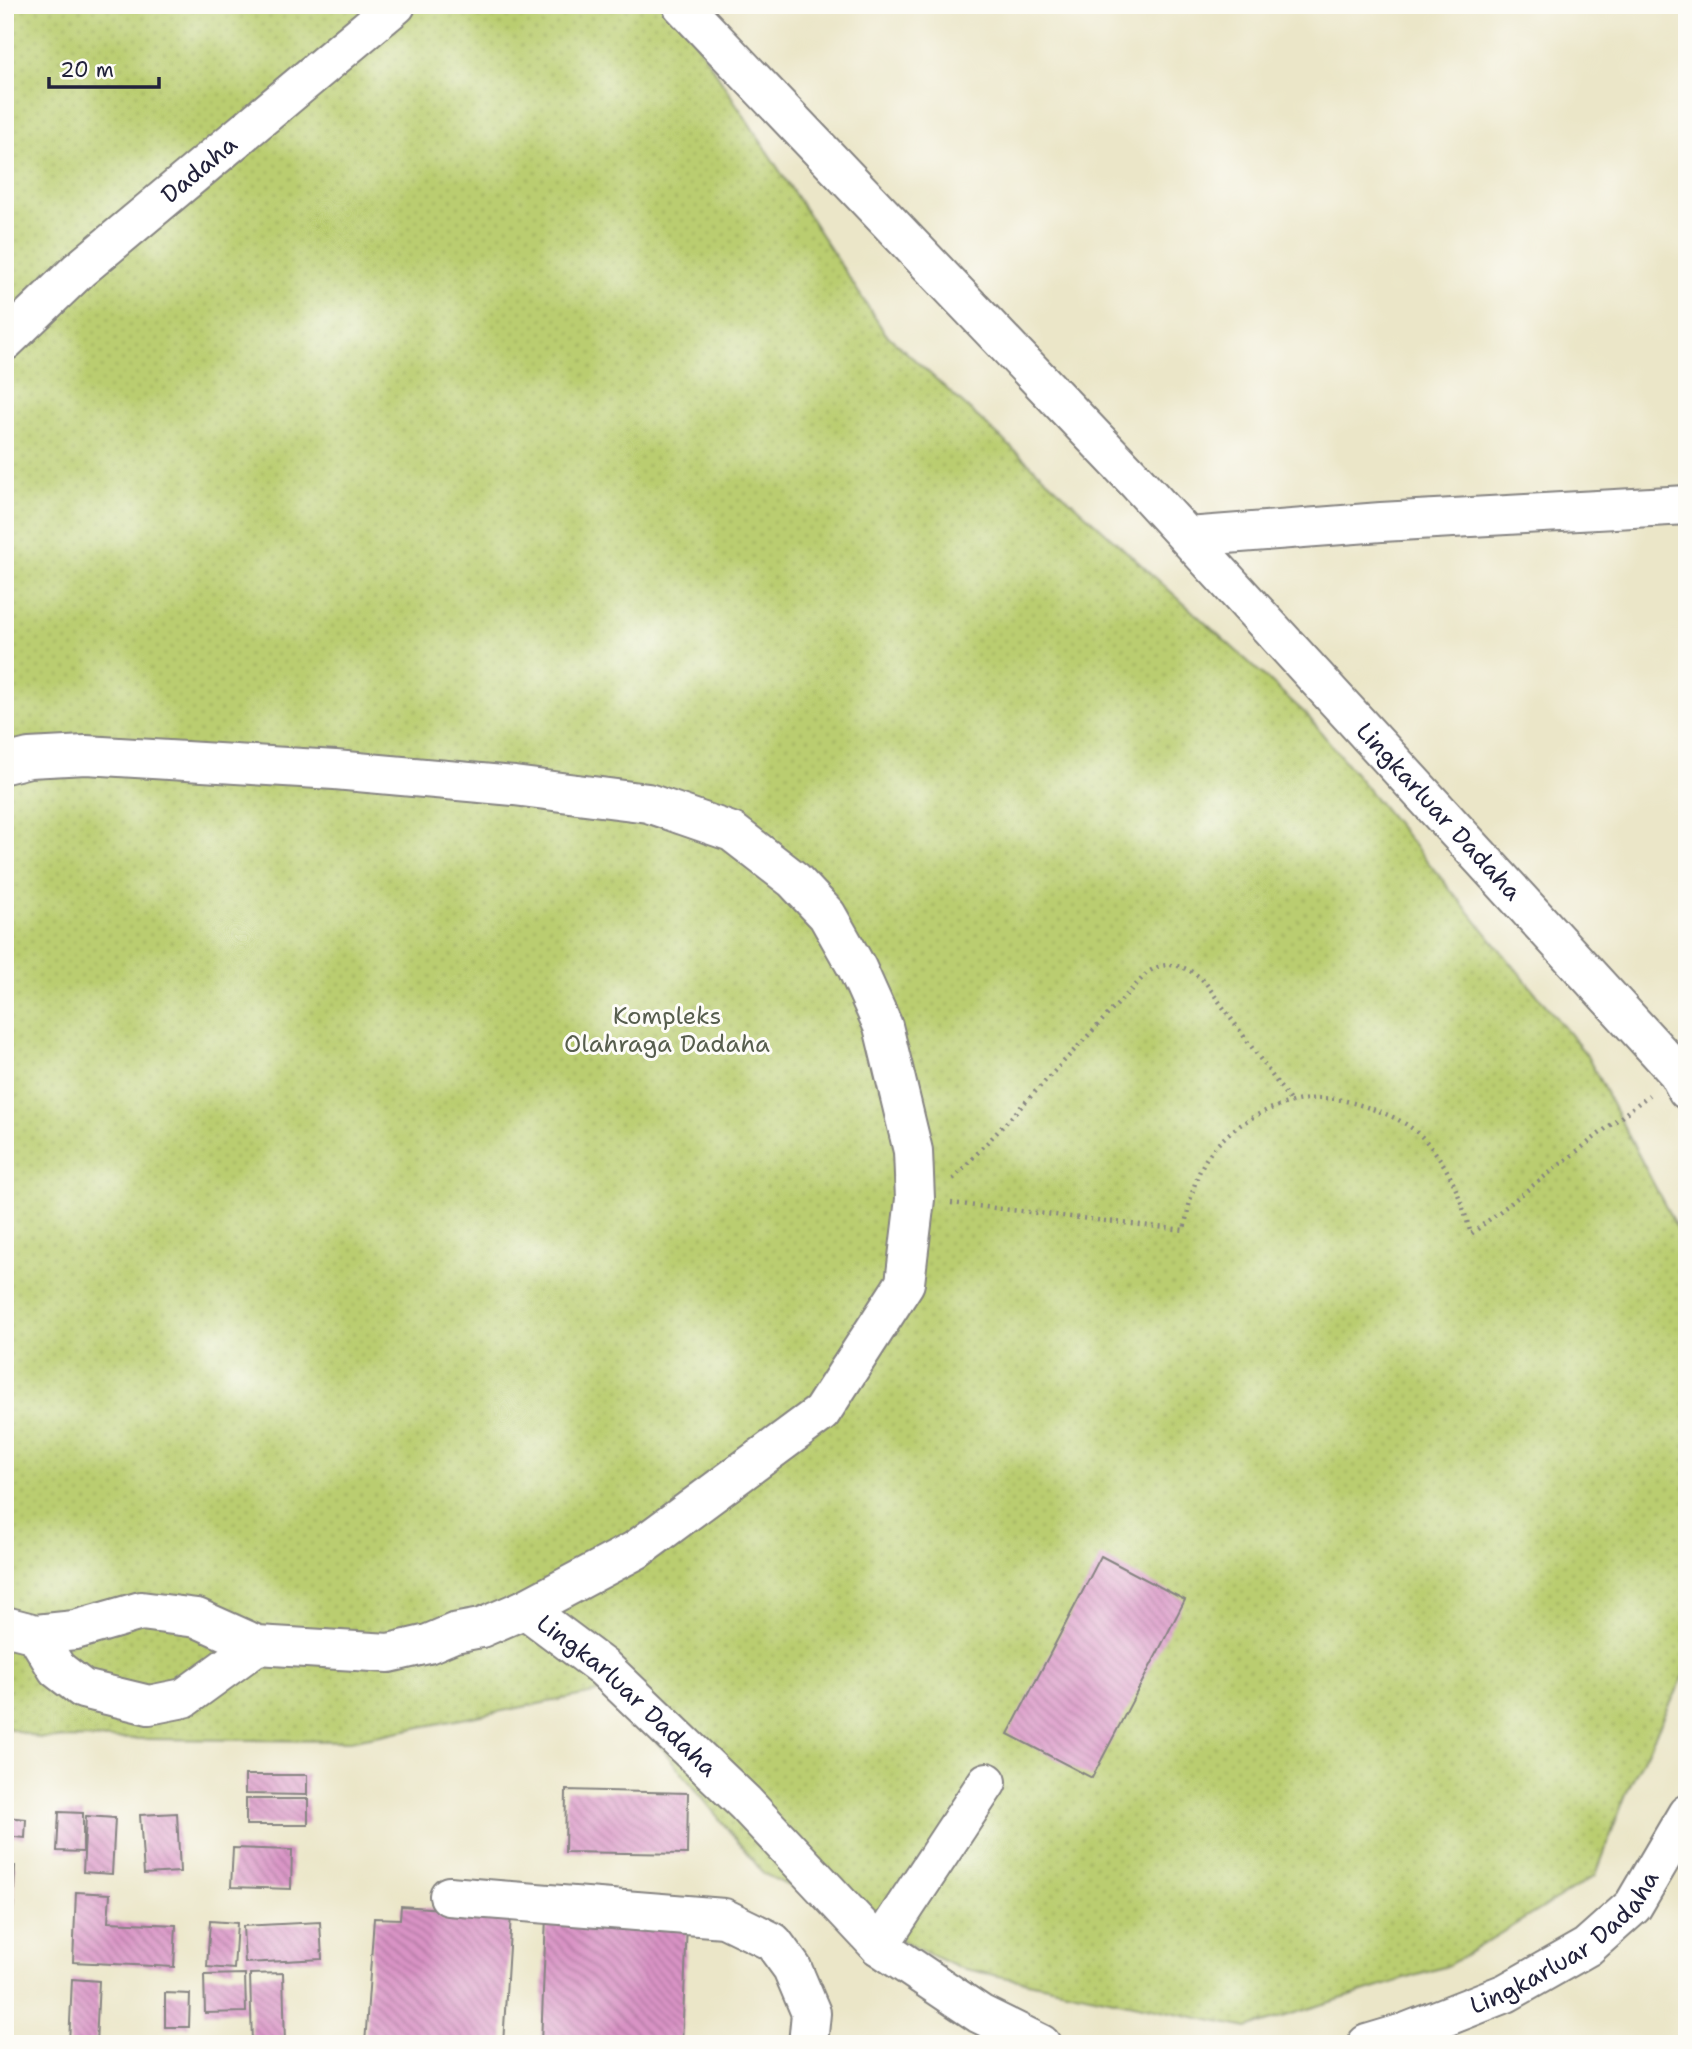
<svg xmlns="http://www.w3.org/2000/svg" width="1692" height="2049" font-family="'Shantell Sans',sans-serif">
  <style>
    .grass { fill: url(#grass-dots); stroke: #6e7856; stroke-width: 2 }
    .building { fill: url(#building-back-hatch) }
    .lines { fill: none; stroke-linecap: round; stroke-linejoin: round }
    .minor-casing { stroke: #868482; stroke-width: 42 }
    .path { stroke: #868482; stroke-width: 4.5; stroke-dasharray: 2 5; stroke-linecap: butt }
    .minor { stroke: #fff; stroke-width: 38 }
    .labels { text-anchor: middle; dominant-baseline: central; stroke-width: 6; stroke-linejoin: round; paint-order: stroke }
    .street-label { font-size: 24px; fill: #22223b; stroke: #fdfcf7 }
    .park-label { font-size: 24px; fill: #575e4e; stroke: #fdfcf7 }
  </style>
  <defs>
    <pattern id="grass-dots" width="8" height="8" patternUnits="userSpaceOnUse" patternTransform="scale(1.75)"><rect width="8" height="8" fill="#bacd70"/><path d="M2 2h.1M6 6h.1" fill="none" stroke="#a0b062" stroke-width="1.8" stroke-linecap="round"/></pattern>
    <pattern id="building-back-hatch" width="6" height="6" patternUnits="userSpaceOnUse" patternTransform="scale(1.75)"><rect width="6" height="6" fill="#d993c5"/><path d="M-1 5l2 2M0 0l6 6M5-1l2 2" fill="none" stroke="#b078a1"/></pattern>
  </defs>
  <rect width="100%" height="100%" fill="#fdfcf7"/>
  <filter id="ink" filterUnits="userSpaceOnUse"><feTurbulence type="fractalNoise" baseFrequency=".0143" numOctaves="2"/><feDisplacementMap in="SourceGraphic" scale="14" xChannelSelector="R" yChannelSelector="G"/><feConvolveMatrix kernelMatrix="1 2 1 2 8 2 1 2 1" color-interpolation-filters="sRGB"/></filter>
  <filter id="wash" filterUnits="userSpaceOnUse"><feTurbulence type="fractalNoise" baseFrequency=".00686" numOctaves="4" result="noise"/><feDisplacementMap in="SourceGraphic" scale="28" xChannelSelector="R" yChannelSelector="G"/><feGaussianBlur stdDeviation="1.57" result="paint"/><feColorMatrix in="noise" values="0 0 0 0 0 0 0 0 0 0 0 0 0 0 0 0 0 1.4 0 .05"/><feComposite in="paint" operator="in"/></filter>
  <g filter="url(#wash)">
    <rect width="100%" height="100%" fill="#ebe6c8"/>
    <path class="grass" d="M5 5H672L885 333 1306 714 1586 1054 1687 1248V1670L1626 1794 1596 1875 1447 1966 1247 2028 956 1967 764 1874 614 1689 350 1741 39 1738 5 1727Z"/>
    <g id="blocks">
      <path class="building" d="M1101 1556 1185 1600 1092 1778 1008 1734Z
        M245 1775H307V1795L245 1794Z
        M566 1790 688 1793 687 1854 565 1852Z
        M246 1799H308V1825H246Z
        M59 1812 83 1813V1852L57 1851Z
        M177 1813 180 1872 144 1874 140 1815Z
        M86 1816 115 1818 112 1874 83 1872Z
        M5 1817 26 1819 25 1838 5 1836Z
        M233 1848 292 1850 291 1889 231 1887Z
        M5 1866H15L13 1913H5Z
        M76 1892 110 1894 108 1922 176 1925 174 1967 73 1962Z
        M401 1906 511 1914 503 2044H365L374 1918 400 1919Z
        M546 1916 687 1923 682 2044H541Z
        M210 1921 237 1923 234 1969 207 1967Z
        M320 1922 322 1959 245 1963 243 1926Z
        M283 1973 285 2044H252L250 1974Z
        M245 1974 246 2012 205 2013 204 1975Z
        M72 1979 99 1981 96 2044H69Z
        M165 1993 190 1994 189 2027H165Z"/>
    </g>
  </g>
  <g filter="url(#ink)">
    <use href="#blocks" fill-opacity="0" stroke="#868482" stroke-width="2"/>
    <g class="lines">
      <defs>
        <g id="minor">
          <path id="s1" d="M682 5 1136 481 1678 1073 1687 1090"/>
          <path id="s2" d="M5 341 79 270 396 5"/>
          <path d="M1188 537 1381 522 1687 505"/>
          <path d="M5 764 29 758 86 755 335 770 514 786 648 803 732 832 794 880 827 915 857 968 883 1026 913 1151 915 1199 905 1283 821 1413 636 1550 525 1609"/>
          <path id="s3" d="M5 1626 36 1634 75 1630 141 1611 197 1618 257 1645 389 1653 428 1644 454 1633 481 1628 525 1609 604 1668 745 1803 879 1946 980 2014 1041 2044"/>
          <path d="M36 1634 57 1669 83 1689 149 1705 184 1698 257 1645"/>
          <path d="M449 1896 724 1918 773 1942 792 1968 811 2013 808 2044"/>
          <path d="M879 1946 987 1782"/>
          <path id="s4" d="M1367 2044 1407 2032 1506 1993 1587 1947 1633 1906 1687 1814"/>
        </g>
      </defs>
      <use href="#minor" class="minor-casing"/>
      <path class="path" d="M953 1179 1147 973C1167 958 1188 966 1205 982L1291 1102
        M951 1203 1184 1230C1190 1200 1195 1169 1216 1146 1246 1113 1298 1092 1342 1100 1355 1103 1367 1107 1378 1111 1395 1117 1412 1126 1424 1139 1451 1168 1460 1197 1471 1234L1649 1095"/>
      <use href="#minor" class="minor"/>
    </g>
  </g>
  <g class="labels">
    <g class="street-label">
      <text stroke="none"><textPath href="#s2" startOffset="259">Dadaha</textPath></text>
      <text stroke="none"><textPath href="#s1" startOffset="1106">Lingkarluar Dadaha</textPath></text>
      <text stroke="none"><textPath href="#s3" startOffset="672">Lingkarluar Dadaha</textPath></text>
      <text stroke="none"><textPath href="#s4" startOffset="226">Lingkarluar Dadaha</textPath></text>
    </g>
    <g class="park-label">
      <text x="667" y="1016">Kompleks<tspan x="667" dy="28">Olahraga Dadaha</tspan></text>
    </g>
  </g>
  <rect width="1692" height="2049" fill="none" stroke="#fdfcf7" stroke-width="28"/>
  <path d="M49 77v10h110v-10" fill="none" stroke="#22223b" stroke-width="3.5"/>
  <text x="60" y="77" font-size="21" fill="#22223b" stroke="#fdfcf7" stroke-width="5" paint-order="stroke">20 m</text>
</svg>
